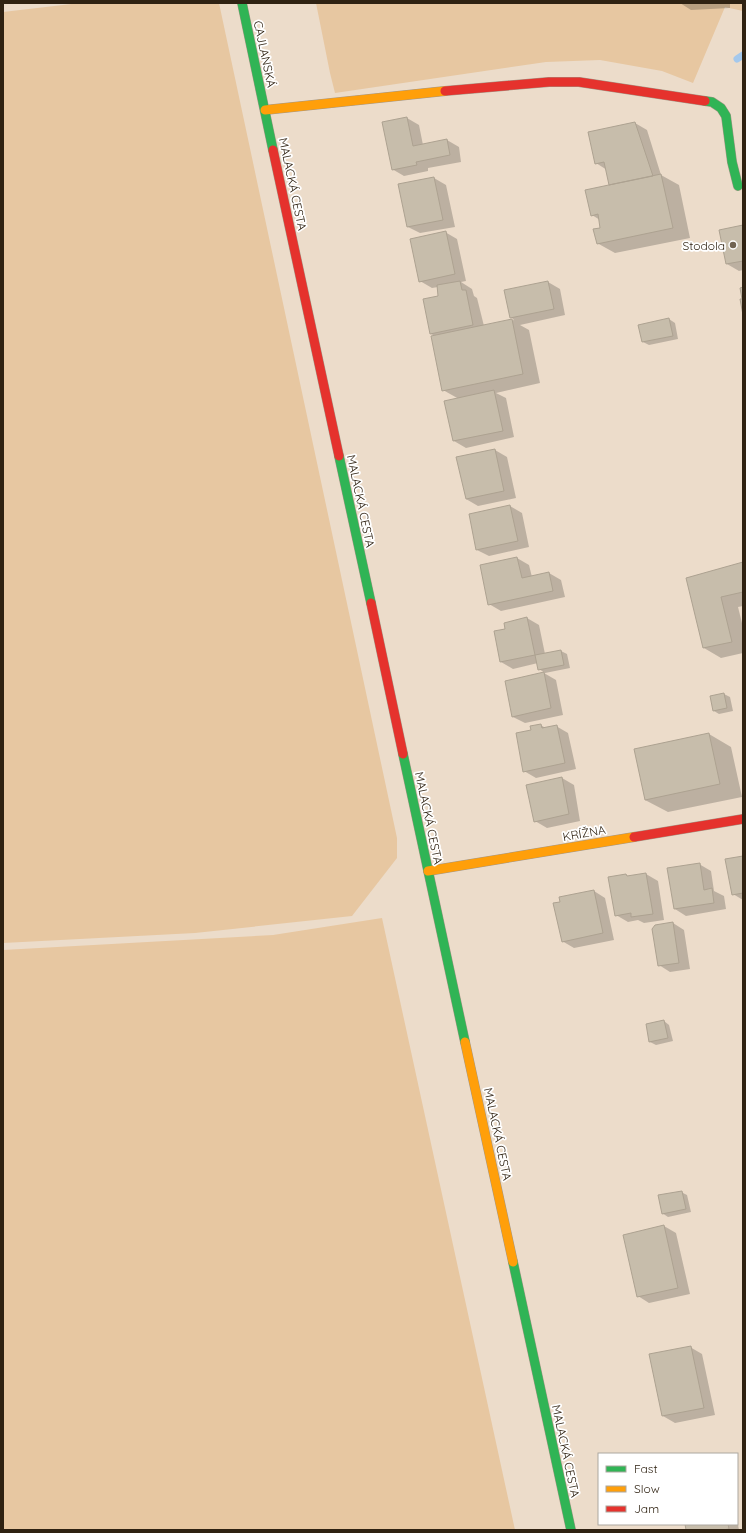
<svg xmlns="http://www.w3.org/2000/svg" width="746" height="1533" font-family="Quicksand,sans-serif">
  <style>
    .green { fill: #e7c7a1 }
    .shadow { fill: #0003 }
    .lines { fill: none; stroke-linecap: round; stroke-linejoin: round }
    .stream { stroke: #a4c8ec; stroke-width: 7 }
    .building { fill: #c7bdab; stroke: #ada291 }
    .fast-casing { stroke: #a39686; stroke-width: 10 }
    .slow-casing { stroke: #a39686; stroke-width: 10 }
    .jam-casing { stroke: #a39686; stroke-width: 10 }
    .fast { stroke: #30b455; stroke-width: 9 }
    .slow { stroke: #ff9f0a; stroke-width: 9 }
    .jam { stroke: #e5322d; stroke-width: 9 }
    .poi-dot { fill: #716352; stroke: #fff; stroke-width: 1.5 }
    .labels { text-anchor: middle; dominant-baseline: central; stroke-width: 3.5; stroke-linejoin: round; paint-order: stroke }
    .street-label { font-size: 12px; fill: #2f2212; stroke: #fff }
    .poi-label { font-size: 12px; fill: #2f2212; stroke: #fff; text-anchor: end }
  </style>
  <rect width="100%" height="100%" fill="#ecdcca"/>
  <path class="green" d="M80 3H219L397 838V858L352 916 195 933 3 943V12Z
    M316 3H743V11L725 7 693 83 662 71 600 60 546 62 335 93 330 73Z
    M382 918 515 1530H3V950L273 935Z"/>
  <path class="shadow" d="M680 3H730V8L691 10Z
    M407 118 419 125 423 145 447 140 459 147 461 162 428 168V171L404 176 392 169Z
    M635 123 647 130 661 175 679 185 690 238 615 253 597 243 602 228 600 220 592 215 610 185 607 170 596 163Z
    M434 178 446 185 455 227 420 233 408 227Z
    M743 226V270L739 271 727 264Z
    M445 232 457 239 466 281 461 282 472 289 474 296 477 298 484 326 514 320 511 317 548 282 560 289 565 315 520 325 529 330 540 383 496 393 506 398 514 437 466 448 454 441 459 399 443 390 435 336 431 334 424 300 439 297 438 287 432 288 420 281Z
    M669 319 675 323 678 339 649 345 643 342Z
    M495 450 507 457 516 498 478 506 466 499Z
    M510 506 522 513 529 547 489 556 477 550Z
    M517 558 529 565 532 577 549 573 561 580 565 597 501 611 489 604 481 565Z
    M743 563V606L738 607 743 627V653L721 658 704 648 687 578Z
    M527 618 539 625 545 654 561 651 567 654 570 668 545 673 539 669 538 663 513 669 501 662 506 630 505 623Z
    M544 673 556 680 563 715 525 723 513 717Z
    M724 694 730 697 733 711 719 714 714 711Z
    M540 725 546 728 556 726 568 733 576 769 536 778 524 771Z
    M709 734 731 747 742 797 668 812 645 800Z
    M562 778 574 785 580 821 547 828 535 821Z
    M743 857V900L733 894Z
    M699 864 711 871 714 891 724 896 726 909 686 916 675 909Z
    M646 874 658 881 664 920 644 923 638 920 628 922 616 915 626 875 629 877Z
    M594 891 605 898 614 940 574 948 562 941V903Z
    M673 923 684 930 690 969 670 972 659 965Z
    M664 1021 669 1025 673 1041 656 1045 650 1042 647 1025Z
    M681 1192 687 1195 691 1212 668 1217 662 1213Z
    M664 1226 676 1233 690 1294 649 1303 638 1296Z
    M690 1347 702 1354 715 1415 675 1423 663 1416Z
    M737 1519 739 1530H687L686 1524H737Z"/>
  <g class="lines">
    <path class="stream" d="M737 59 743 55"/>
  </g>
  <path class="building" d="M407 117 413 146 447 139 450 155 416 162 417 165 392 170 382 122Z
    M635 122 653 176 609 185 604 162 595 164 588 132Z
    M661 174 673 228 597 244 593 229 600 228 598 214 591 216 585 190Z
    M434 177 443 220 407 227 398 184Z
    M743 225V261L726 264 719 230Z
    M446 231 455 274 419 282 410 239Z
    M460 281 462 290H466L473 325 430 334 423 299 438 296 437 285Z
    M548 281 554 309 510 318 504 290Z
    M743 287V315L740 299H742L740 288Z
    M669 318 673 336 642 342 638 325Z
    M512 319 523 374 442 391 431 336Z
    M494 390 503 431 453 441 444 401Z
    M495 449 504 491 466 499 456 457Z
    M510 505 518 541 476 550 469 514Z
    M517 557 522 578 549 572 553 591 488 605 480 565Z
    M743 562V592L721 597 732 642 703 648 686 578Z
    M527 617 535 655 500 662 494 631 505 629 504 623Z
    M561 650 564 665 538 670 535 655Z
    M544 672 551 708 512 717 505 681Z
    M724 693 727 708 713 711 710 696Z
    M541 724 542 728 557 725 565 763 523 772 516 733 531 730 530 726Z
    M709 733 720 784 645 800 634 749Z
    M562 777 569 814 534 822 526 785Z
    M743 856V893L732 895 725 859Z
    M700 863 704 890 712 888 714 903 674 909 667 868Z
    M646 873 653 914 631 917V913L615 916 608 877 626 874 627 876Z
    M594 890 603 933 562 942 553 903 560 902 559 897Z
    M673 922 679 963 658 966 652 929 655 925Z
    M664 1020 668 1038 649 1042 646 1024Z
    M682 1191 686 1209 662 1214 658 1195Z
    M664 1225 678 1288 637 1297 623 1235Z
    M691 1346 704 1408 662 1416 649 1354Z
    M685 1524H728L729 1529 723 1530H686Z"/>
  <g class="lines">
    <defs>
      <path id="fast" d="M242 3 273 150
        M705 101 712 102 721 108 726 116 732 162 738 186
        M339 456 371 603
        M403 754 465 1042
        M513 1262 571 1530"/>
      <path id="slow" d="M265 110 445 91
        M428 871 634 837
        M465 1042 513 1262"/>
      <path id="jam" d="M445 91 549 82H579L705 101
        M273 150 339 456
        M371 603 403 754
        M634 837 743 819"/>
    </defs>
    <use href="#fast" class="fast-casing"/>
    <use href="#slow" class="slow-casing"/>
    <use href="#jam" class="jam-casing"/>
    <use href="#fast" class="fast"/>
    <use href="#slow" class="slow"/>
    <use href="#jam" class="jam"/>
  </g>
  <circle class="poi-dot" cx="733" cy="245" r="4"/>
  <g class="labels">
    <g class="street-label">
      <text transform="translate(265 54) rotate(78)">CAJLANSKÁ</text>
      <text transform="translate(293 184) rotate(78)">MALACKÁ CESTA</text>
      <text transform="translate(361 501) rotate(78)">MALACKÁ CESTA</text>
      <text transform="translate(429 818) rotate(78)">MALACKÁ CESTA</text>
      <text transform="translate(584 833) rotate(-10)">KRÍŽNA</text>
      <text transform="translate(498 1134) rotate(78)">MALACKÁ CESTA</text>
      <text transform="translate(566 1451) rotate(78)">MALACKÁ CESTA</text>
    </g>
    <g class="poi-label">
      <text x="725" y="245">Stodola</text>
    </g>
  </g>
  <rect width="746" height="1533" fill="none" stroke="#2f2212" stroke-width="8"/>
  <rect x="598" y="1453" width="140" height="72" fill="#ffffff" stroke="#aca7a0"/>
  <rect x="606" y="1466" width="20" height="6" fill="#30b455" stroke="#aca7a0"/>
  <text x="634" y="1473" font-size="12" fill="#2f2212">Fast</text>
  <rect x="606" y="1486" width="20" height="6" fill="#ff9f0a" stroke="#aca7a0"/>
  <text x="634" y="1493" font-size="12" fill="#2f2212">Slow</text>
  <rect x="606" y="1506" width="20" height="6" fill="#e5322d" stroke="#aca7a0"/>
  <text x="634" y="1513" font-size="12" fill="#2f2212">Jam</text>
</svg>
